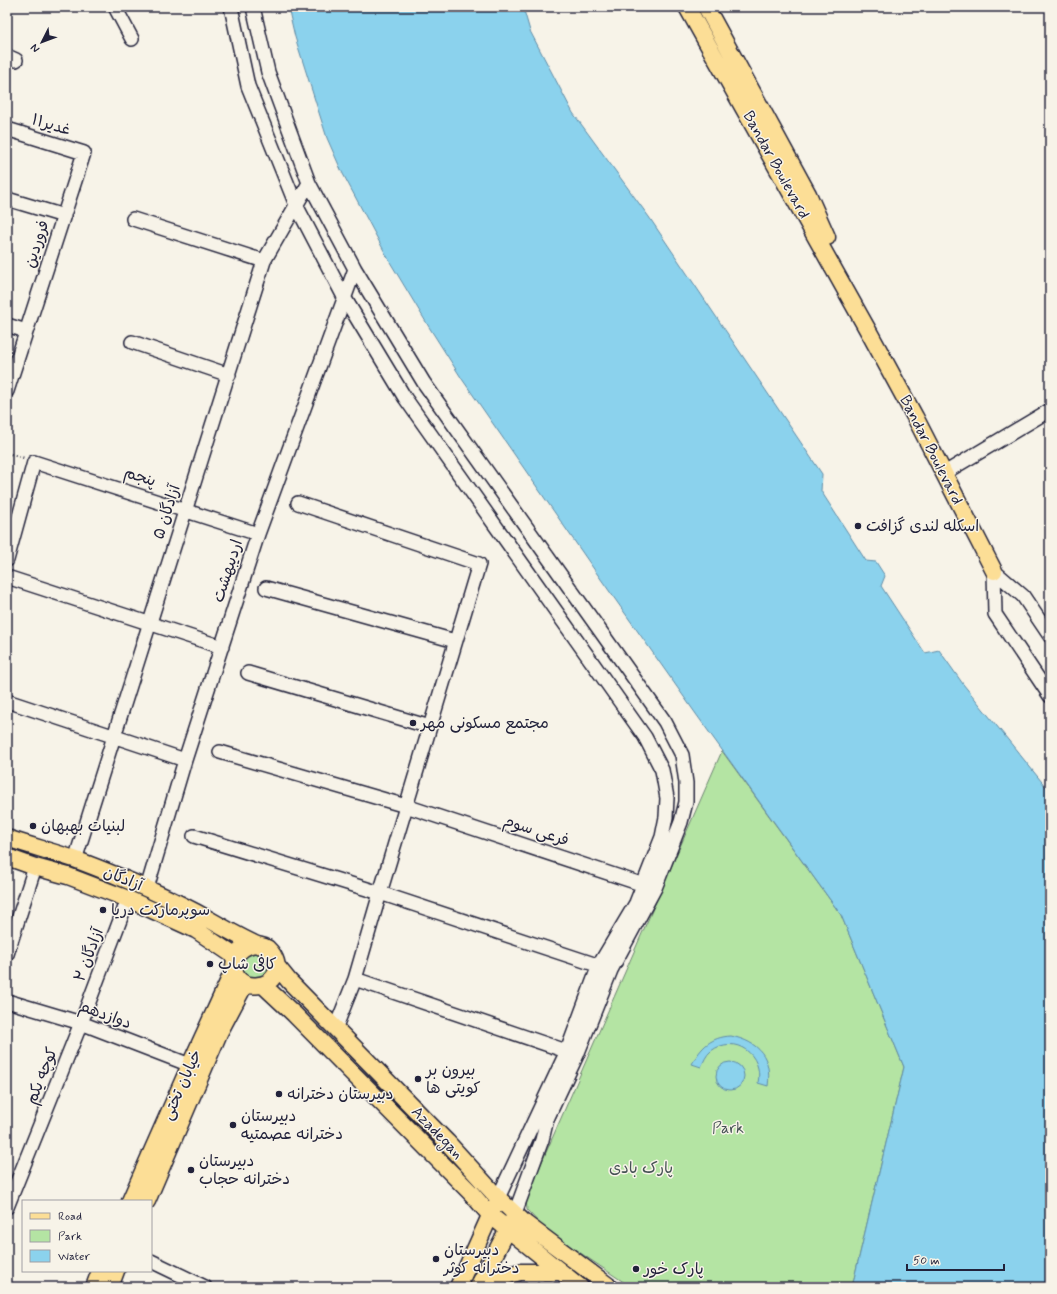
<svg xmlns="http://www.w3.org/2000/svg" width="1057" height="1294" font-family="Mynerve,'Playpen Sans Arabic',sans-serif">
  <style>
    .green { fill: #b4e4a3; stroke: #6b836f }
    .water { fill: #8bd2ed; stroke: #618ca6 }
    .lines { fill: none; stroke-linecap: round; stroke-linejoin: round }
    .minor-casing { stroke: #22223b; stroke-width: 16 }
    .major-casing { stroke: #22223b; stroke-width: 19 }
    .path { stroke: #22223b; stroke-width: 2.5; stroke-dasharray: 1 3; stroke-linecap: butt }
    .minor { stroke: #f7f3e8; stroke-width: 13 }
    .major { stroke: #fcde96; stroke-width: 16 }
    .poi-dot { fill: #22223b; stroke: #f7f3e8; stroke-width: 1.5 }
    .labels { text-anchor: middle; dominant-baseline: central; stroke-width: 3; stroke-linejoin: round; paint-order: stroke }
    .street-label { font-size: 16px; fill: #22223b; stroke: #f7f3e8 }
    .poi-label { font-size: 16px; fill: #22223b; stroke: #f7f3e8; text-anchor: start }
    .park-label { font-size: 16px; fill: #465255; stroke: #f7f3e8 }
  </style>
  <rect width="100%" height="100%" fill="#f7f3e8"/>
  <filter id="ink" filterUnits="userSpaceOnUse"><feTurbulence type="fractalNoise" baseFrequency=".025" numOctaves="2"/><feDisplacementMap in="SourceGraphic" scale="8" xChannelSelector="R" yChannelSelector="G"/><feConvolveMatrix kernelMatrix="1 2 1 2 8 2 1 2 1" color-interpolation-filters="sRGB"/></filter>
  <g filter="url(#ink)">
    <path class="green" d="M722 751 841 915 904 1067 852 1287H631L570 1246 541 1225 527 1210 526 1198Z
      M246 950 270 955V976L246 981 238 962Z"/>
    <path class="water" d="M288 7H523L530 31 573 113 649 217 822 474 821 491 866 561 876 562 885 576 881 586 925 653 939 650 963 684 1050 792V1287H852L904 1067 841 915 696 714 598 575 462 379 429 327 390 262 342 172 327 138 295 37Z
      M731 1036C759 1042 772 1057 768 1086L758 1083C764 1055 735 1033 711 1051 706 1055 704 1061 701 1067L692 1064C701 1047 711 1037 731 1036Z
      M716 1076a14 14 0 1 1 28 0a14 14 0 1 1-28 0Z"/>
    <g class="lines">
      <defs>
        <path id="minor" d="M115 7 132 39
          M231 7 248 86 296 205 344 297 405 398 645 737 662 770 667 798 666 817 662 837 636 903 599 965 567 1051 498 1198
          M253 7 268 72 309 183 355 269 424 383 665 722 682 755 686 783V802L681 822 655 888 611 970 577 1055 547 1119 542 1140 515 1213
          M7 56 16 60
          M7 129 84 153 7 391
          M7 199 64 216
          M133 219 264 261
          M7 325 26 331
          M132 342 229 375
          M951 469 1050 410
          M298 503 479 564 380 893 355 979 575 1054
          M7 560 34 462 258 534
          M7 577 222 647
          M266 588 455 641
          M1050 636 1023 596 994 571 995 614 1050 696
          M248 673 430 727
          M7 701 185 760
          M220 752 406 806 650 887
          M194 836 380 893 606 968
          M75 860 264 261 309 183
          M147 888 185 760 258 534 355 269
          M7 954 35 867
          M7 1001 81 1023 190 1065
          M335 1029 355 979
          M7 1207 81 1023 128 899
          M151 1261 205 1287"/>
        <path id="major" d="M687 7 870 334 915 417 994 571
          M706 7 808 194 827 237
          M7 838C30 846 54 852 77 860 122 877 167 896 210 920 224 928 238 936 253 943 257 946 262 945 267 948 269 950 271 952 273 955 293 990 226 999 235 960 237 950 245 946 255 944
          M7 857 35 867 68 876 128 899 196 930 236 957
          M276 965 289 981 447 1142 498 1198 526 1224 610 1287
          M263 985 294 1014 472 1194 490 1215 580 1287
          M130 1201 190 1065 234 969
          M147 1201 219 1033 245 984
          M94 1287 100 1271
          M110 1287 116 1271
          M458 1287 494 1207
          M478 1287 512 1221
          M482 1287 498 1278 520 1272H560"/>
      </defs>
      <use href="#minor" class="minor-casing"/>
      <use href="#major" class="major-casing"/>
      <path class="path" d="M7 453 24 458"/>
      <use href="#minor" class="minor"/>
      <use href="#major" class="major"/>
    </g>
  </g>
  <g class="poi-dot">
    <circle cx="858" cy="526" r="4"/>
    <circle cx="413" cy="723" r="4"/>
    <circle cx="33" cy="826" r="4"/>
    <circle cx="103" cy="910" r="4"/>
    <circle cx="210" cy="964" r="4"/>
    <circle cx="418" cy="1079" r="4"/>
    <circle cx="279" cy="1094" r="4"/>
    <circle cx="233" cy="1125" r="4"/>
    <circle cx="191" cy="1170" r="4"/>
    <circle cx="436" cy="1259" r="4"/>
    <circle cx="636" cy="1269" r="4"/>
  </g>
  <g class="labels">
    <g class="street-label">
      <text transform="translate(51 125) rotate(17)">غدیر۱۱</text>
      <text transform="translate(776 165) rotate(61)">Bandar Boulevard</text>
      <text transform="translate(37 244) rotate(-72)">فروردین</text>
      <text transform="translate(931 450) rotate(63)">Bandar Boulevard</text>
      <text transform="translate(140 477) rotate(18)">پنجم</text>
      <text transform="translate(167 512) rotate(-72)">آزادگان ۵</text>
      <text transform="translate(228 571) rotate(-72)">اردیبهشت</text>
      <text transform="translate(536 831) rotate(18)">فرعی سوم</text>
      <text transform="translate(123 879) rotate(22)">آزادگان</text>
      <text transform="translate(89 955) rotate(-69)">آزادگان ۲</text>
      <text transform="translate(105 1015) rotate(20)">دوازدهم</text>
      <text transform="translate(42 1076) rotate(-68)">کوچه یکم</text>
      <text transform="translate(182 1085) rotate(-66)">خیابان تختی</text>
      <text transform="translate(437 1133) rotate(46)">Azadegan</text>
    </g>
    <g class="poi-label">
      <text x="866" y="526">اسکله لندی گزافت</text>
      <text x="421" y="723">مجتمع مسکونی مهر</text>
      <text x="41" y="826">لبنیات بهبهان</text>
      <text x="111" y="910">سوپرمارکت دریا</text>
      <text x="218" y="964">کافی شاپ</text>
      <text x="426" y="1070">بیرون بر<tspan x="426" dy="18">کویتی ها</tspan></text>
      <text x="287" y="1094">دبیرستان دخترانه</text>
      <text x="241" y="1116">دبیرستان<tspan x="241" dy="18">دخترانه عصمتیه</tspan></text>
      <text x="199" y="1161">دبیرستان<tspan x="199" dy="18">دخترانه حجاب</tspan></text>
      <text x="444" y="1250">دبیرستان<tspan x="444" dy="18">دخترانه کوثر</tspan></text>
      <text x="644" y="1269">پارک خور</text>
    </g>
    <g class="park-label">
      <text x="728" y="1128">Park</text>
      <text x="641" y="1168">پارک بادی</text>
    </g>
  </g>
  <rect width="1057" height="1294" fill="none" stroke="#f7f3e8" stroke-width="24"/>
  <rect x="12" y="12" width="1033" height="1270" fill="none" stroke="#22223b" stroke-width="1.5" filter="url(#ink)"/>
  <rect x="22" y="1200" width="130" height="72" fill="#f7f3e8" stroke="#a29fa3"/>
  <rect x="30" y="1213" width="20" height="6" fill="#fcde96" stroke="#a29fa3"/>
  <text x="58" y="1220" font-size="12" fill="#22223b">Road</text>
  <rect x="30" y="1230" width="20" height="12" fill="#b4e4a3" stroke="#a29fa3"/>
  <text x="58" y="1240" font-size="12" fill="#22223b">Park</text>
  <rect x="30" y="1250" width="20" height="12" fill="#8bd2ed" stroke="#a29fa3"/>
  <text x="58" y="1260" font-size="12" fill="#22223b">Water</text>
  <g transform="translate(42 42) rotate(228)" stroke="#f7f3e8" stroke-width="3" paint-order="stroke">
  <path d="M0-3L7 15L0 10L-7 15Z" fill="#22223b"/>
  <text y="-6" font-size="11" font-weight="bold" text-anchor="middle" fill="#22223b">N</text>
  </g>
  <path d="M907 1264v6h97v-6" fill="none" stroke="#22223b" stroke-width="2"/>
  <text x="913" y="1264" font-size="12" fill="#22223b" stroke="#f7f3e8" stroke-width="3" paint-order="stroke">50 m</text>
</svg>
